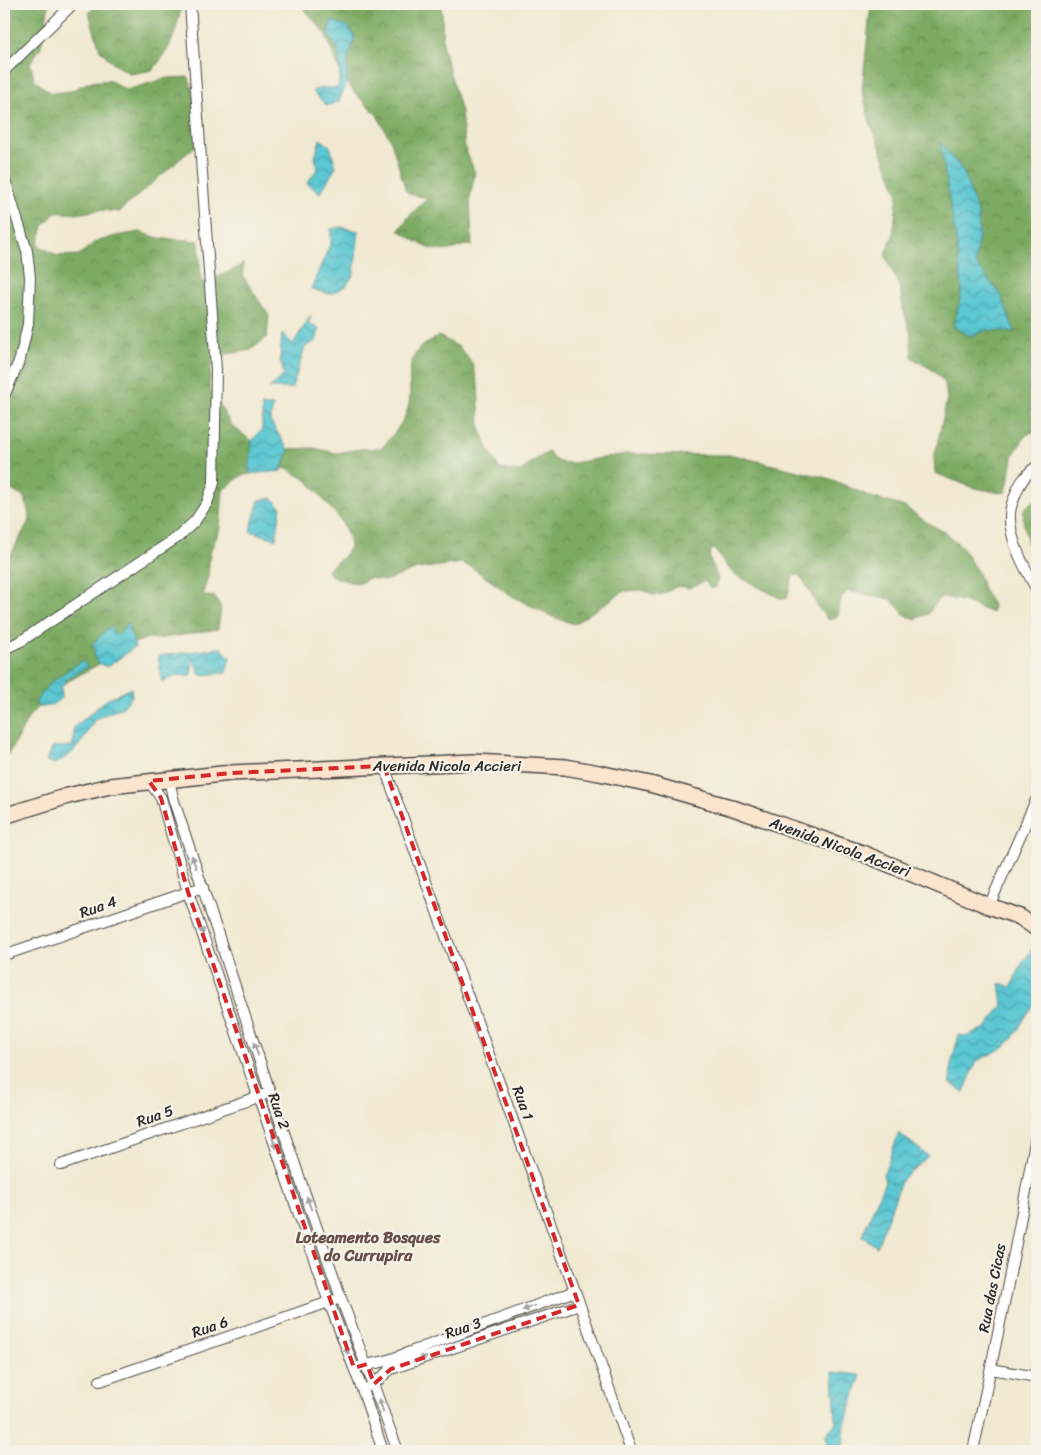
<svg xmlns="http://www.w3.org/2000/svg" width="1041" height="1455" font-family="Sriracha,sans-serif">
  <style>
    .forest { fill: url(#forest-crowns); stroke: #546a46 }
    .water { fill: url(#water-waves); stroke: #43797e }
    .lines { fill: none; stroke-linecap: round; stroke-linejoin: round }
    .street-casing { stroke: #494844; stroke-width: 12 }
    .secondary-casing { stroke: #494844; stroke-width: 18 }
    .street { stroke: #fff; stroke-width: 10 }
    .secondary { stroke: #fce5cf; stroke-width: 15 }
    .oneway { fill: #a0a0a0 }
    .marked { fill: none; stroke: #d62828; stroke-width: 4; stroke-dasharray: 10 6; stroke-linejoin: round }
    .labels { text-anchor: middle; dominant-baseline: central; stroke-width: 4.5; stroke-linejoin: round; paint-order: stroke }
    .street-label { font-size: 15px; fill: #2b2b2b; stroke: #f7f3e8 }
    .neighbourhood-label { font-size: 16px; font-weight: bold; fill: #664f48; stroke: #f7f3e8 }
  </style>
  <defs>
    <pattern id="forest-crowns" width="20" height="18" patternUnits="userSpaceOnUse" patternTransform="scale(1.25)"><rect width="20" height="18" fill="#7caa62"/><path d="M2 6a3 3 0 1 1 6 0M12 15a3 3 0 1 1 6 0" fill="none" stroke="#668b51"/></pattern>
    <pattern id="water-waves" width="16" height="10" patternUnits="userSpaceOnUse" patternTransform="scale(1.25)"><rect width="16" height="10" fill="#5bc7d2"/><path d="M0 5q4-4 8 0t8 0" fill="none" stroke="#4ba2ab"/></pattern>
  </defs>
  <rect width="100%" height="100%" fill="#f7f3e8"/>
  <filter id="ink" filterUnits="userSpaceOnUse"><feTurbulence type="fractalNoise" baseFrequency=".02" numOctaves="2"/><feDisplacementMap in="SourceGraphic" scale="10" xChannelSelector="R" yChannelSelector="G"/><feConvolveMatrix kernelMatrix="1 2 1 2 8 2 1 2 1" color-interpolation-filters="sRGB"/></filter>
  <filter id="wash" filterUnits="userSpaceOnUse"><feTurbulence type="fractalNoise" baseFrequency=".0096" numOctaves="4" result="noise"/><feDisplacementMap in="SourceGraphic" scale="20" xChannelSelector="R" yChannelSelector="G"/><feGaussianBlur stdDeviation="1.12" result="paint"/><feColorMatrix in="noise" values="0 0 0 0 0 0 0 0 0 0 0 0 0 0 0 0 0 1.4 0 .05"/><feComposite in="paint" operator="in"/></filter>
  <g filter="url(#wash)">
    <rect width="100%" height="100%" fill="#f1e9d1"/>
    <path class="forest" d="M4 4H49L41 47 30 63 35 81 51 93 71 91 89 82 109 80 126 90 167 78 189 77 197 114 200 142 122 209 120 212 100 210 76 214 56 212 43 226 38 245 58 256 79 255 95 242 116 236 140 232 158 238 199 241 201 282H206L237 268 243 263V276L269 316 267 337 251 350 227 354 211 367 209 387 231 425 249 439 269 450 313 448 337 453 360 449 382 448C392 436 404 423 408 408 414 386 403 369 419 349 424 344 433 340 439 336L459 347 472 363 478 384 480 428 489 450 500 469 520 472 536 459 549 452 553 459 560 462 572 463 627 454 733 455 831 479 871 497 905 507 928 523 946 533 961 546 978 573 984 591 993 605 992 613 963 601 943 597 938 599 928 614 914 619 904 614 891 599 848 591C846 593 843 595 842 597 836 607 845 617 829 620L819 609 804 581 798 575 793 576 787 598 782 599 733 574 714 549 711 550 709 556 718 579 716 587 710 588 705 581 689 588 678 586 660 595H653L643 590 624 591 574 624 553 617 512 596 471 567 461 563 417 569 385 581 369 578 360 583 350 582 332 576 327 570 343 557 350 547 348 535 340 519 308 481 288 469 277 468 241 476 223 490 220 529 210 552 208 576 203 593 205 596 215 597 221 608 218 629 158 639 149 638 124 646 108 659 65 683 30 715 8 755 4 757V562L10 556 30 519 25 498 4 486Z
      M96 4H183C179 14 177 25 174 35 170 48 161 59 153 70L131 74 114 64 100 50 89 13Z
      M300 4H440L442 12 443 48 461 112 465 148 475 173 470 197 472 246C464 243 457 249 449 250 430 253 414 240 399 230L409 216 428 198 410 194 406 191 391 141 377 115 355 93 341 74 325 33Z
      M871 4H1037V430L1026 435 1014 454 1006 492 1000 493 971 487 935 473 934 459 947 399 945 383 934 371 912 358 910 331 903 309 900 289 885 254 893 236 898 193 870 122 862 90Z
      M1037 500V555L1028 544 1023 520 1024 509 1030 503Z"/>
    <path class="water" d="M331 21 348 26 355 37 348 58 347 83 339 101 327 106 312 91 321 88H338L340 74 338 49 328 34Z
      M320 139 330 146 336 167 320 193 307 183 318 168 315 158Z
      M940 142 963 171 978 214 979 234 975 263 1001 295 1015 332 987 330 971 336 954 327 962 289 956 240Z
      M341 227 359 231 354 274 346 286 330 294 311 289 331 242V229Z
      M311 315 308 324 319 328 316 341 305 347 292 388H269L284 375 280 359 282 333 293 344Z
      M262 406H273L270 421 289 451 281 471 249 474 252 441 262 429Z
      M272 498 281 507 276 539 250 531 259 500Z
      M127 622 135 647 107 667 99 663 94 657 95 648 91 646 110 626 116 636 122 631Z
      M221 648 230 657 226 673 200 675 193 658 191 676 176 675 162 682 158 656Z
      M82 661 88 667 69 677 61 688 62 697C54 704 49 708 38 707L36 702C46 683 65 672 82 661Z
      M131 688 132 696 123 707 95 719 82 741 72 753 55 764 46 761 53 747 73 746 74 727 94 711 101 704 108 699Z
      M1032 949H1037V1002C1024 1014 1019 1034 1005 1046 997 1052 986 1056 977 1061L964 1092 950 1083 951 1065 959 1035 968 1036 976 1031 985 1029 1003 1005 1000 983 1011 987 1023 962Z
      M899 1133 928 1156 902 1179 877 1247 862 1236 885 1181 883 1175Z
      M833 1372 861 1375 845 1424 843 1451H827L826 1434 836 1423Z"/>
  </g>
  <g filter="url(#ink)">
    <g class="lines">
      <defs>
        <path id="street" d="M4 71 73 4
          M4 177 27 251 30 277 28 324 20 359 4 396
          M1037 466C1027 473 1020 482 1016 493 1015 497 1012 502 1011 507 1005 533 1025 569 1037 590
          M4 649 21 641 178 537 195 521 207 503 214 483 216 370 190 4
          M384 766 575 1291 631 1451
          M169 779 173 798 270 1092 341 1298 398 1451
          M149 781 161 798 188 892 329 1302 362 1389 383 1451
          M989 906 1037 798
          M4 955 203 887
          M61 1165 263 1095
          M361 1366 386 1361 575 1291
          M991 1369 1037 1377
          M100 1381 335 1300
          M370 1386 374 1384 391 1369 579 1305
          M973 1451C996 1345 1018 1238 1037 1130"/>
        <path id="secondary" d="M4 816 68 796 110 786 231 773 474 762 565 767 599 773 650 784 730 807 862 853 989 906 1020 917 1037 929"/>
      </defs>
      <use href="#street" class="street-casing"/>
      <use href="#secondary" class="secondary-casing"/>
      <use href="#street" class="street"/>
      <use href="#secondary" class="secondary"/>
    </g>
    <defs><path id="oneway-solid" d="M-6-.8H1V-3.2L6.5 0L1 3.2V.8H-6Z" transform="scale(1.25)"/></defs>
    <g class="oneway">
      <use href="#oneway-solid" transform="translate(194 862) rotate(-108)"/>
      <use href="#oneway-solid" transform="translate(201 928) rotate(71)"/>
      <use href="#oneway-solid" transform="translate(256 1049) rotate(-108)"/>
      <use href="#oneway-solid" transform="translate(274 1142) rotate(71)"/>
      <use href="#oneway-solid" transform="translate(309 1203) rotate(-109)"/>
      <use href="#oneway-solid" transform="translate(529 1308) rotate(160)"/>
      <use href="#oneway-solid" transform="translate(346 1348) rotate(69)"/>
      <use href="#oneway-solid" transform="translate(420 1359) rotate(-19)"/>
      <use href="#oneway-solid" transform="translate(381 1405) rotate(-109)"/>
    </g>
  </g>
  <path class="marked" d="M384 766 579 1305 391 1369 374 1384 367 1364 354 1368 188 892 161 798 149 781 231 773Z"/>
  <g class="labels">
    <g class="street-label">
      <text x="447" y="766">Avenida Nicola Accieri</text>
      <text transform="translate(840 847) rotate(20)">Avenida Nicola Accieri</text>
      <text transform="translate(98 907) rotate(-19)">Rua 4</text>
      <text transform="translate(523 1103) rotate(70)">Rua 1</text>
      <text transform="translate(279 1111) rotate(71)">Rua 2</text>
      <text transform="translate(155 1116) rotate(-19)">Rua 5</text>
      <text transform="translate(992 1288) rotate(-79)">Rua das Cicas</text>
      <text transform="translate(210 1327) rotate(-19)">Rua 6</text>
      <text transform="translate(463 1328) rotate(-19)">Rua 3</text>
    </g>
    <g class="neighbourhood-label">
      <text x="368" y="1237">Loteamento Bosques<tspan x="368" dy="18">do Currupira</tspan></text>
    </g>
  </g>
  <rect width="1041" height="1455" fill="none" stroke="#f7f3e8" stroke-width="20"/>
</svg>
